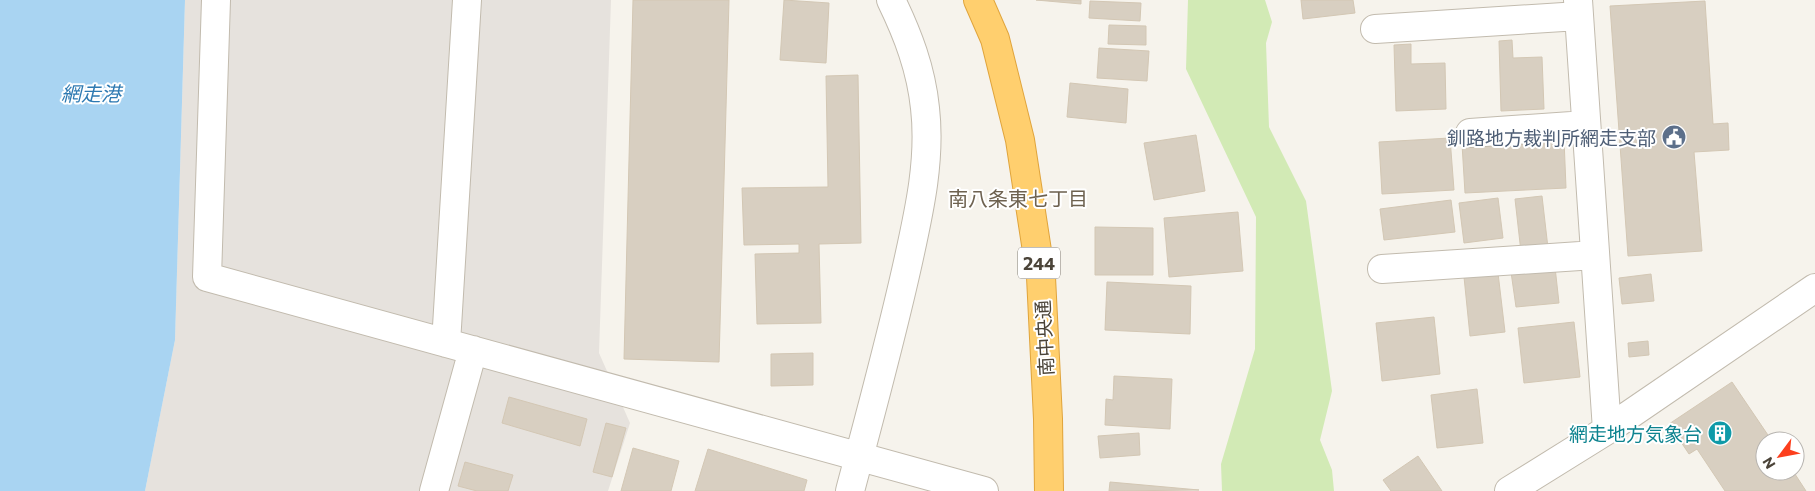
<svg xmlns="http://www.w3.org/2000/svg" width="1815" height="491" font-family="Commissioner,'Noto Sans JP',sans-serif">
  <style>
    .industrial { fill: #e6e2dd }
    .green { fill: #d2eab5 }
    .water { fill: #a9d4f2 }
    .building { fill: #d8cfc1; stroke: #d3c7b4 }
    .lines { fill: none; stroke-linecap: round; stroke-linejoin: round }
    .minor-casing { stroke: #c2bbae; stroke-width: 30 }
    .highway-casing { stroke: #e0a43c; stroke-width: 30 }
    .minor { stroke: #fff; stroke-width: 28 }
    .highway { stroke: #ffcf6e; stroke-width: 28 }
    .labels { text-anchor: middle; dominant-baseline: central; stroke-width: 4; stroke-linejoin: round; paint-order: stroke }
    .shield { fill: #fff; stroke: #817c74; stroke-width: 1 }
    .shield-label { font-size: 18px; font-weight: bold; fill: #4b4439 }
    .service-label { font-size: 19px; fill: #4e5e75; stroke: #fff; text-anchor: end }
    .street-label { font-size: 19px; fill: #4b4439; stroke: #fff }
    .culture-label { font-size: 19px; fill: #0d838f; stroke: #fff; text-anchor: end }
    .water-label { font-size: 20px; font-style: italic; fill: #2e7ab2; stroke: #fff }
    .neighbourhood-label { font-size: 20px; fill: #6e6250; stroke: #fff }
  </style>
  <rect width="100%" height="100%" fill="#f6f3ec"/>
  <path class="industrial" d="M185 0H611L599 353 630 423 608 491H145L175 340Z"/>
  <path class="green" d="M1188 0H1265L1272 22 1266 43 1269 127 1306 201 1332 391 1320 440 1332 470 1334 491H1222L1221 464 1255 349 1256 217 1186 69Z"/>
  <path class="water" d="M0 0H185L175 340 145 491H0Z"/>
  <path class="building" d="M633 0H729L719 362 624 359Z
    M784 0 829 3 826 63 780 60Z
    M1036 0H1081V4Z
    M1301 0H1353L1355 13 1303 19Z
    M1090 1 1141 3 1140 21 1089 18Z
    M1705 1 1713 124 1728 123 1729 150 1694 152 1702 251 1628 256 1610 6Z
    M1109 25 1146 26V45L1108 44Z
    M1512 40 1513 58 1542 57 1544 109 1501 111 1499 41Z
    M1411 44V64L1445 63 1446 109 1396 111 1394 45Z
    M1099 48 1149 51 1147 81 1097 78Z
    M858 75 861 243 819 244 821 323 757 324 755 254 799 253V244L744 245 742 188 828 187 826 76Z
    M1070 83 1128 89 1126 123 1067 117Z
    M1196 135 1205 191 1154 200 1144 143Z
    M1450 138 1454 190 1382 194 1379 142Z
    M1564 139 1566 188 1465 193 1462 144Z
    M1542 196 1548 248 1521 252 1515 199Z
    M1498 198 1503 238 1464 243 1459 203Z
    M1451 200 1455 232 1384 240 1380 209Z
    M1238 212 1243 271 1169 277 1164 218Z
    M1095 227 1153 228V275H1095Z
    M1555 267 1559 303 1516 307 1511 272Z
    M1498 273 1505 332 1470 336 1464 277Z
    M1651 274 1654 301 1622 304 1619 278Z
    M1107 282 1191 286 1190 334 1105 330Z
    M1434 317 1440 374 1382 381 1376 323Z
    M1574 322 1580 377 1524 383 1518 328Z
    M1648 341 1649 355 1629 357 1628 343Z
    M813 353V385L771 386V354Z
    M1114 376 1172 379 1170 429 1105 425 1106 399 1113 400Z
    M1732 382 1772 441H1765V471H1793L1806 491H1725L1697 449 1689 454 1669 424Z
    M1477 389 1483 443 1437 448 1431 395Z
    M509 397 587 419 580 446 502 423Z
    M606 423 626 428 612 477 593 472Z
    M1139 433 1140 455 1100 458 1098 436Z
    M633 448 679 461 671 491H621Z
    M708 449 807 480 804 491H695Z
    M1418 456 1442 491H1391L1383 480Z
    M465 462 513 475 508 491H477L458 486Z
    M1110 482 1199 490 1109 491Z"/>
  <g class="lines">
    <defs>
      <path id="minor" d="M216 0 207 277 984 491
        M1578 0 1607 430
        M1375 29 1579 16
        M1470 133 1586 125
        M1382 269 1595 255
        M446 343 467 0
        M434 491 473 350
        M850 491C870 415 891 339 908 262 919 212 931 160 925 108 921 69 908 35 891 0
        M1509 491 1607 430 1815 288"/>
      <path id="highway" d="M978 0 995 39 1020 140 1041 277 1048 419 1049 491"/>
    </defs>
    <use href="#minor" class="minor-casing"/>
    <use href="#highway" class="highway-casing"/>
    <use href="#minor" class="minor"/>
    <use href="#highway" class="highway"/>
  </g>
  <defs>
    <symbol id="civic-disc" viewBox="-11 -11 22 22"><circle r="9.5" fill="#5c6f8a" stroke="#fff"/><path d="M-.6-6.5H3V-4.5H.6V-3L4-1V1h2V6H-6V1h2V-1L-.6-3ZM-1.2 2.5V6h2.4V2.5Z" fill="#fff"/></symbol>
    <symbol id="building-disc" viewBox="-11 -11 22 22"><circle r="9.5" fill="#0f9aa8" stroke="#fff"/><path d="M-4-6H4V6H1V3H-1V6H-4ZM-2.5-4.3h1.7v1.8h-1.7ZM.8-4.3h1.7v1.8H.8ZM-2.5-1h1.7V.8h-1.7ZM.8-1h1.7V.8H.8Z" fill="#fff"/></symbol>
  </defs>
  <g fill-rule="evenodd">
    <use href="#civic-disc" x="1660" y="123" width="28" height="28"/>
    <use href="#building-disc" x="1706" y="419" width="28" height="28"/>
  </g>
  <g class="labels">
    <rect class="shield" x="1018" y="247.5" width="42" height="31" rx="4"/>
    <g class="shield-label">
      <text x="1039" y="263">244</text>
    </g>
    <g class="service-label">
      <text x="1656" y="137">釧路地方裁判所網走支部</text>
    </g>
    <g class="street-label">
      <text transform="translate(1044 338) rotate(-93)">南中央通</text>
    </g>
    <g class="culture-label">
      <text x="1702" y="433">網走地方気象台</text>
    </g>
    <g class="water-label">
      <text x="91" y="93">網走港</text>
    </g>
    <g class="neighbourhood-label">
      <text x="1018" y="198">南八条東七丁目</text>
    </g>
  </g>
  <g transform="translate(1780 456) rotate(238)"><circle r="24" fill="#ffffff" stroke="#b7b4b0"/>
  <path d="M0-4L9 19L0 12L-9 19Z" fill="#fc3f1d"/>
  <text y="-8" font-size="14" font-weight="bold" text-anchor="middle" fill="#4b4439">N</text>
  </g>
</svg>
